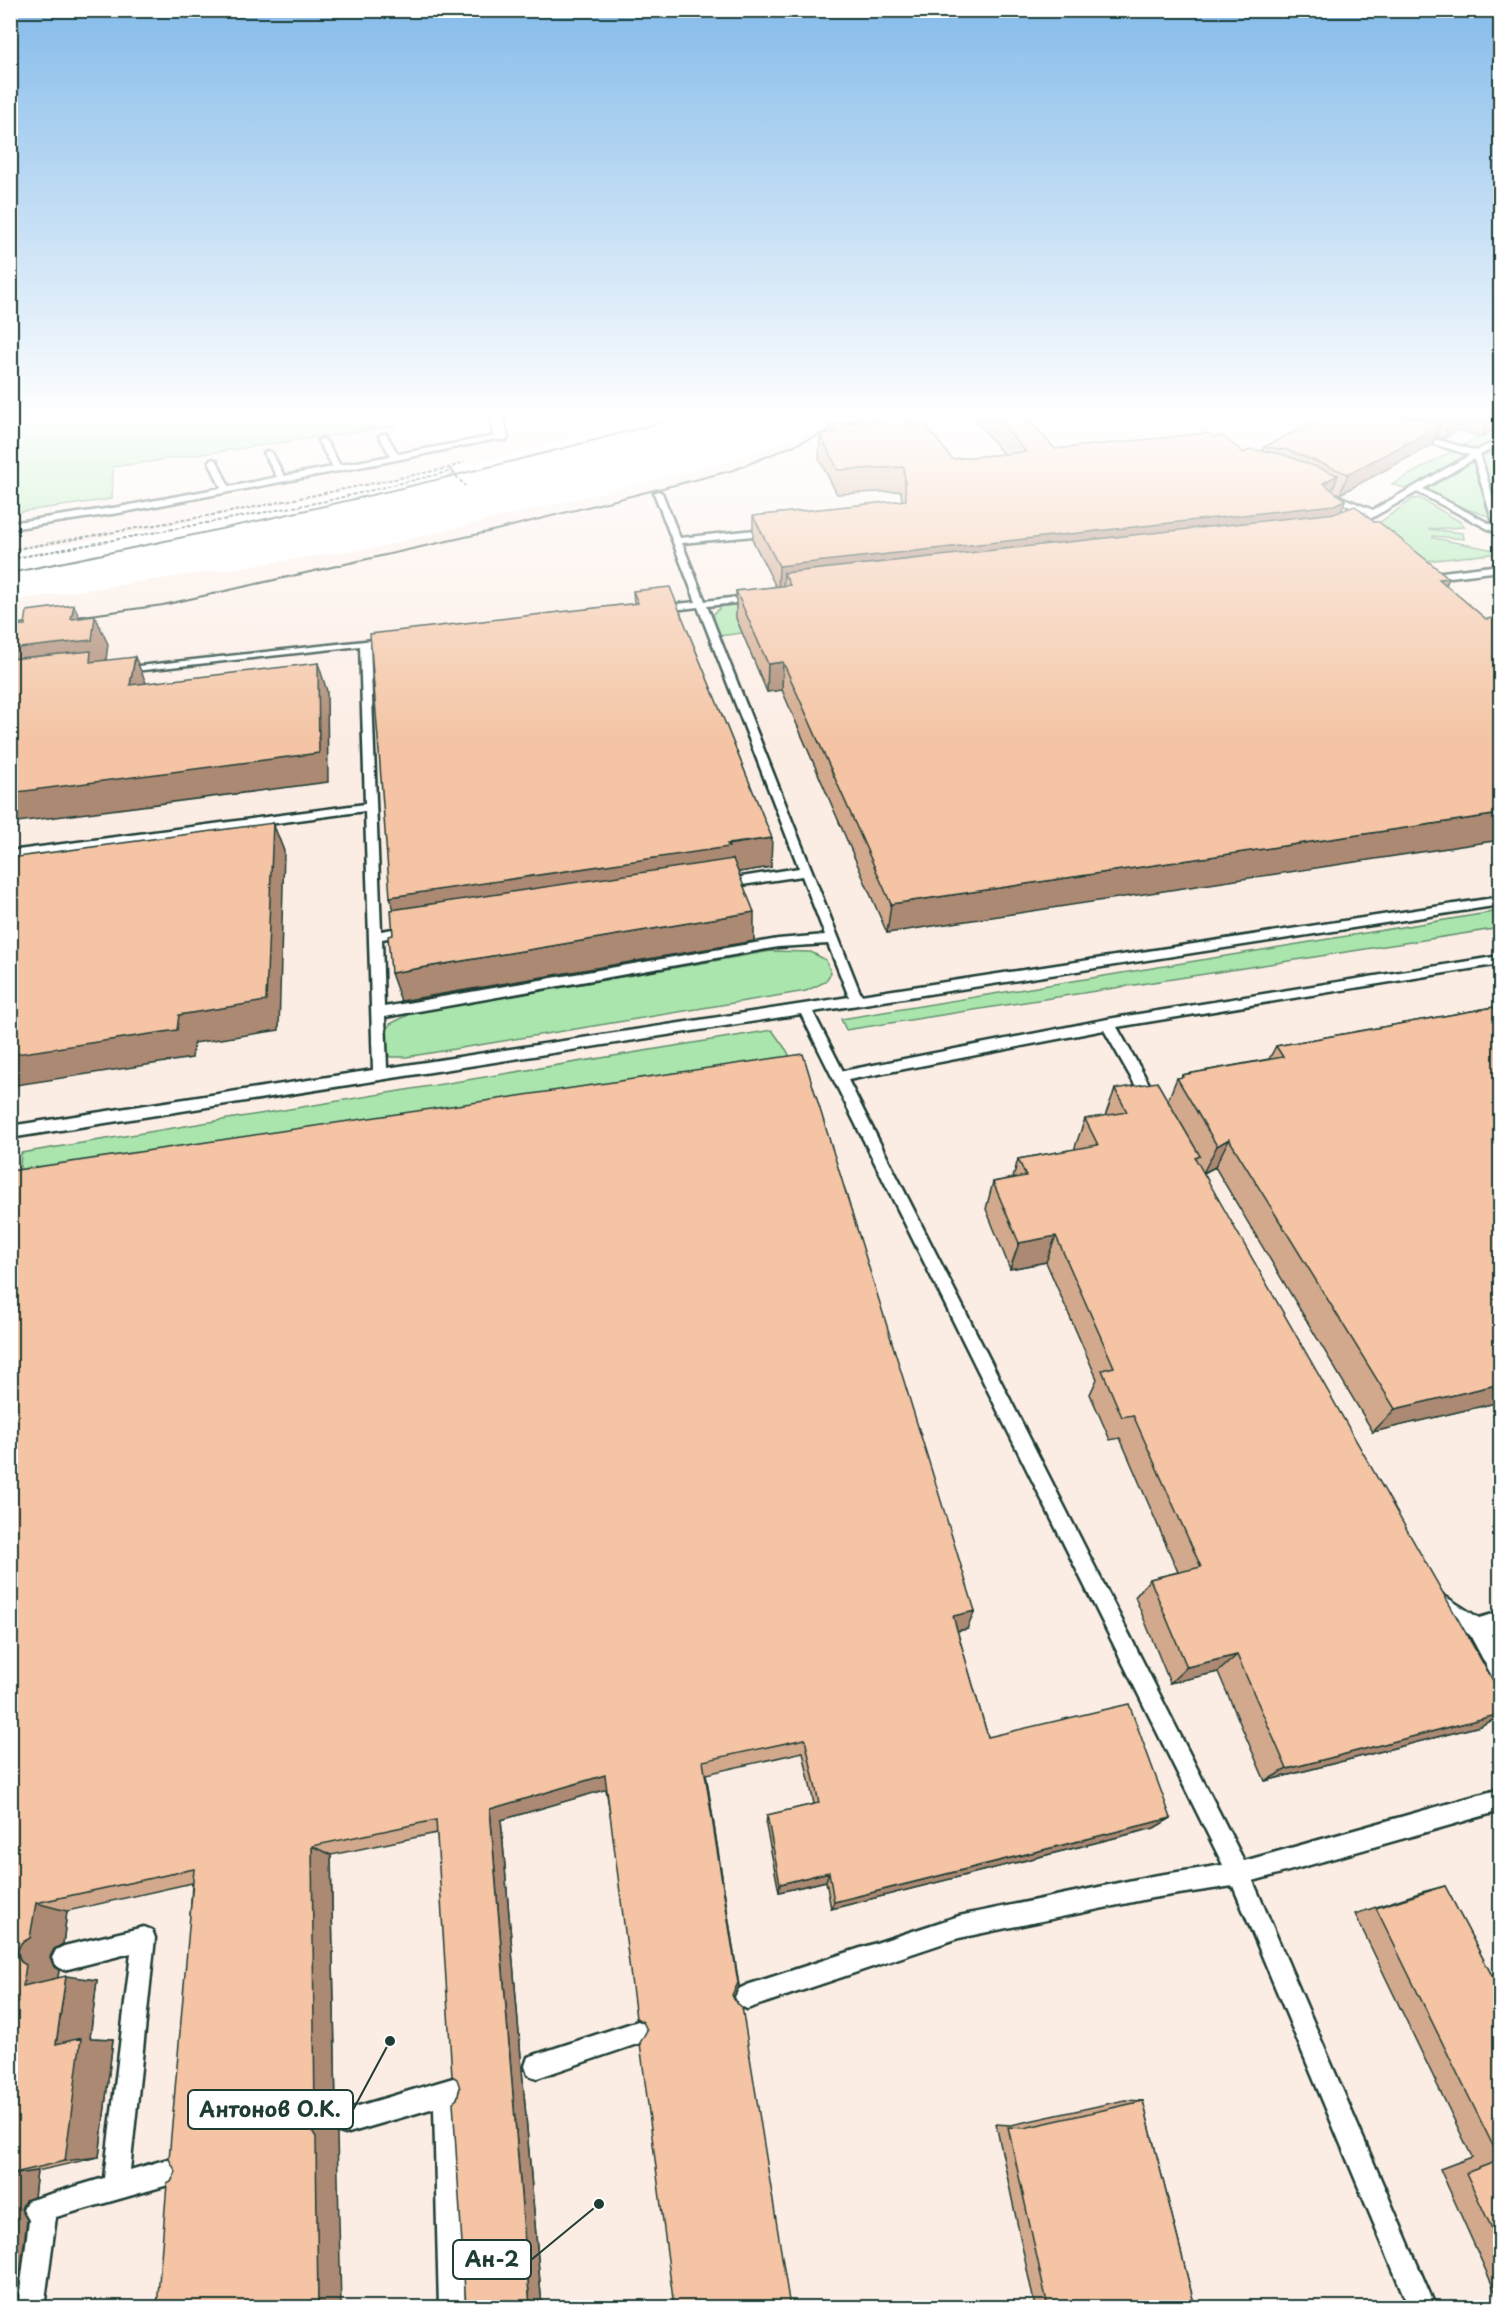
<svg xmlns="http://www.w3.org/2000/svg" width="1511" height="2318" font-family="'Playpen Sans',sans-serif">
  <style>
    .built { fill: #fcede4 }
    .green { fill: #a9e5ac; stroke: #649170; stroke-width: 1.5 }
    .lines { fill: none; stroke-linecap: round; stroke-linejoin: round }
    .service-casing { stroke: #1f3d34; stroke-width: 5 }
    .minor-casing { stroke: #1f3d34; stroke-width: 5 }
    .path { stroke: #1f3d34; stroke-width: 2; stroke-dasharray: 4 2; stroke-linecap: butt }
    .service { fill: #fff; fill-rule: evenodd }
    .minor { fill: #fff; fill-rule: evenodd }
    .rail { stroke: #1f3d34; stroke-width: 2 }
    .wall { fill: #d2a98d; stroke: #1f3d34; stroke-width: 1.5 }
    .shaded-wall { fill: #ab8973; stroke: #1f3d34; stroke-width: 1.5 }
    .building { fill: #f4c4a4; stroke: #1f3d34; stroke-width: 1.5 }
    .leader { fill: none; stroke: #1f3d34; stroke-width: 2 }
    .callout-dot { fill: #1f3d34; stroke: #fff; stroke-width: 2 }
    .callout { fill: #fff; stroke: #1f3d34; stroke-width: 2 }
    .callout-label { font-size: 21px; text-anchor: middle; font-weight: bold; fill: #1f3d34 }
  </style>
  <rect width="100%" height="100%" fill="#fff"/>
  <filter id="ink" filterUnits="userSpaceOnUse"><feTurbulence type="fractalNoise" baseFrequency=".0167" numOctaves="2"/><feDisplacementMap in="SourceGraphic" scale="12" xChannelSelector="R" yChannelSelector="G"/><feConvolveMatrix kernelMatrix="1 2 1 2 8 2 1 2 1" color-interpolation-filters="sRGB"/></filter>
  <g filter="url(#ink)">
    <path class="built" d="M585 417 652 418 509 455 320 497 128 534 11 552V513L113 467 396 426 404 441 449 434 457 449 515 435 512 423 542 419 550 426Z
      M851 417H1500V2307L11 2308V601L378 547 719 464Z"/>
    <path class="green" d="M11 417H394L396 426 113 467 112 499 11 513Z
      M1500 425V520L1392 484Z
      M1419 498 1461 522 1465 527 1428 529 1463 533 1464 539 1433 536V538L1500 551V553L1388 565 737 618 743 633 719 636 713 614 723 606 1363 534 1413 499Z
      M1500 911V928L846 1030 841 1019Z
      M771 951 811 952 826 960 831 973 825 982 806 991 406 1057H390L383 1042 390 1024 412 1013Z
      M772 1030 787 1051 802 1082 18 1192 21 1153Z"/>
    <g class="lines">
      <defs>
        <path id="service" d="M1414 433 1476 451 1500 439V444L1480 455 1500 521V535L1417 492 1354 528H1348V524L1367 513 1323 496V492H1329L1373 510 1470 455 1411 437V433ZM1474 459 1494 526 1423 489Z
          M383 434H386L398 454 501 435 505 437 396 460 119 513 10 529V523L119 507 221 488 209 461 213 459 217 461 229 487 277 477 264 453 268 451 272 453 284 476 333 467 318 441 322 439 326 441 340 465 391 456 379 436Z
          M658 491 662 493 680 538 773 528 777 531 773 534 682 543 705 601 756 595 761 598 756 601 707 606 861 995 1500 897V905L813 1012 843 1071 1108 1019 1500 956V964L1117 1027 1158 1100 1156 1104H1146L1104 1030 848 1080 1244 1861 1500 1789V1811L1253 1881 1436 2308H1409L1233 1886 1152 1898 959 1938 747 2009 739 2005 735 1997 739 1989 747 1985 959 1916 1152 1876 1223 1865 801 1014 10 1138V1126L373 1070 365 811 10 859V851L365 804 360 646 117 673 116 671 121 668 392 638V642L370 645 381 931 411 926 417 930 411 934 382 939 384 1007 778 939 825 935 802 876 722 888 716 884 722 880 799 868 698 607 657 612 652 609 657 606 696 602 654 493ZM828 944 849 997 387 1068 385 1017 778 947Z
          M1500 565V571L1426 580 1421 577 1426 574Z
          M1438 1592 1479 1618 1500 1612V1632L1491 1634 1500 1652V1681L1493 1678 1470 1635 1431 1609 1428 1602 1431 1595Z
          M144 1927 152 1930 155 1938 130 2170 189 2153 198 2157 202 2166 198 2175 189 2179 56 2217 44 2308H18L29 2220 23 2210 27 2201 104 2178 131 1953 64 1970 56 1966 52 1958 56 1950 64 1946Z
          M638 2021 646 2025 650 2033 646 2041 537 2078 528 2075 525 2066 528 2057Z
          M460 2076 469 2079 472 2088 469 2097 458 2101 465 2308H439L434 2108 345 2134 336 2131 333 2122 336 2113 345 2110Z"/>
        <path id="minor" d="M489 417H503L508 437 506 440H496Z"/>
      </defs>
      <use href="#service" class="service-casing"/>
      <use href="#minor" class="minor-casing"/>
      <path class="path" d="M452 471 465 486
        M10 550 230 512 449 468 464 462
        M10 559 326 501 452 471 449 468"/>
      <use href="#service" class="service"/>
      <use href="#minor" class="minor"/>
      <path class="rail" d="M10 573C235 528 459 478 681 417
        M61 619 163 605 492 531 734 470 862 417
        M10 625 40 621"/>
    </g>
    <path class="wall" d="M973 417H1026L1055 449 1212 437 1244 453 1262 451 1264 447 1324 417H1500L1481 437 1459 430 1444 438 1436 436 1432 445 1340 494 1335 492 1345 500 1341 511 1374 522 1449 578 1446 585 887 933 782 690 767 692 736 618V591L776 587 753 541V516L902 501 901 491 837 494 819 459 820 435 829 433V425L913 426 952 459 1003 454Z
      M633 591 771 867 738 872 754 941 401 1001 393 935 394 909 634 603Z
      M1500 1006V1402L1373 1432 1215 1167 1204 1173 1480 1726 1265 1781 1218 1672 1170 1683 1135 1597 1150 1579 1178 1572 1120 1438 1110 1440 1090 1394 1097 1379 1046 1262 1010 1269 986 1209 993 1182 1013 1178 1018 1159 1076 1149 1075 1147 1085 1119 1105 1116 1115 1089 1168 1100 1177 1078H1181L1182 1075 1269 1059 1276 1046Z
      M10 1171 967 1629 957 1631 988 1737 1171 1818 1154 1828 831 1909 826 1881 779 1892 766 1826 767 1815 814 1804 803 1752 706 1774 739 1986 733 1997 647 2030 606 1789 501 1820 542 2307 457 2099 460 2088 437 1833 331 1855 336 2110 331 2123 337 2134 171 2182 176 2172 192 1883 67 1911 63 1944 54 1949 50 1957 54 1967 59 1970 58 1978 97 1980 90 2038 113 2039 99 2157 37 2171 34 2197 25 2200 21 2209 27 2220 16 2307H10Z
      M1445 1886 1500 1991V2302L1440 2169 1472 2157 1355 1914 1422 1892Z
      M1125 2100 1143 2101 1195 2307H1035L996 2124 1011 2125Z"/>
    <path class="shaded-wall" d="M1453 417H1464L1459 430 1444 438Z
      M1490 417H1500V426L1481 437Z
      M1440 426 1432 445 1340 494 1348 474Z
      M1338 475 1329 500H1345L1336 526 790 585 784 573 783 591H778L779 566 1323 483Z
      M1449 578 1436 606 1439 579Z
      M74 605 86 633 95 616 108 644 105 668 10 679V649L71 619Z
      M135 657 147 685H130Z
      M783 662 782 690 767 692 768 664Z
      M318 663 327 691 328 782 10 823V793Z
      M1500 814V840L887 933 891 904Z
      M273 823 284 851 279 1030 194 1043 192 1058 10 1086V1055L179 1015Z
      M772 838 771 867 399 926 390 897Z
      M754 912V941L401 1001 391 973Z
      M1229 1139 1215 1167 1203 1173 1217 1146Z
      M1056 1236 1046 1262 1010 1269 1019 1243Z
      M1500 1384V1402L1373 1432 1395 1409Z
      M975 1611 967 1629 945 1633 953 1616Z
      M1237 1655 1218 1672 1170 1683 1187 1667Z
      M1500 1714V1717L1480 1726 1265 1781 1287 1769Z
      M706 1774 739 1986 733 1998 732 1995Z
      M605 1775 611 1788 501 1820 542 2307H530L490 1809Z
      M1171 1818 1154 1828 831 1909 834 1902Z
      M312 1846 331 1855 336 2110 331 2123 337 2134 341 2307H318L309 2126Z
      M829 1872 826 1881 779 1892 780 1884Z
      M36 1903 67 1911 63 1944 54 1949 50 1957 54 1967 59 1970 56 1989 23 1986 21 1962 17 1952Z
      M66 1976 97 1980 90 2038 113 2039 99 2157 65 2161 56 2044Z
      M37 2171 34 2197 25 2200 21 2209 27 2220 16 2307H10V2175Z"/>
    <path class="building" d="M996 417H1026L1055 449 1208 433 1212 437 1223 436 1244 453 1251 449 1282 454 1338 475 1323 483 1345 500 1334 505 779 566 753 516 906 500 904 467 838 470 820 435 835 433 829 425 908 418 913 426 925 424 952 459 1026 452Z
      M1324 417H1415L1440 426 1348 474 1287 450 1264 447Z
      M1355 506 1374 522H1379L1449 578 1439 579 1486 619 1500 617V814L891 904 783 662 768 664 736 591 790 585 784 573 1336 513Z
      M670 587 772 838 727 844 729 847 390 897 370 634 638 603 633 591Z
      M74 605 71 619 95 616 92 640 10 649V626L25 625 27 611Z
      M91 651 90 662 135 657 130 685 318 663 319 753 10 793V659Z
      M273 823 266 1001 179 1015 177 1030 10 1055V858Z
      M733 859 754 912 391 973 388 936 393 935 391 910Z
      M1500 1006V1384L1395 1409 1229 1139 1217 1146 1177 1078 1183 1077 1182 1075 1283 1057 1276 1046Z
      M803 1054 975 1611 953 1616 988 1737 1129 1704 1171 1818 834 1902 829 1872 780 1884 767 1815 819 1803 805 1739 703 1761 738 1983 732 1995 736 2003 742 2007 790 2307H674L640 2043 647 2030 643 2022 636 2018 605 1775 490 1809 530 2307H466L453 2102 457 2099 460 2088 457 2079 452 2076 436 1820 312 1846 315 2113 309 2126 316 2137 318 2307H157L167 2184 171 2182 176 2172 169 2159 194 1869 36 1903 30 1938 21 1943 17 1952 21 1962 26 1965 23 1986 66 1976 56 2044 81 2038 65 2161 10 2174V1171Z
      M1157 1082 1200 1156 1195 1158 1500 1693V1714L1287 1769 1237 1655 1187 1667 1150 1579 1201 1567 1133 1415 1122 1417 1102 1370 1114 1367 1056 1236 1019 1243 993 1182 1026 1176 1018 1159 1098 1145 1085 1119 1127 1112 1115 1089Z
      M1445 1886 1500 1991V2246L1466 2173 1500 2160 1376 1908Z
      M1143 2101 1195 2307H1048L1008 2127 1024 2128Z"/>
  </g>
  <linearGradient id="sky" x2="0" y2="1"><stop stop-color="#85bbea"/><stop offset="0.56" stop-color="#fff"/><stop offset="1" stop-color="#fff" stop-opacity="0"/></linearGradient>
  <rect width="1511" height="742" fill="url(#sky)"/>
  <path class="leader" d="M390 2041L353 2110M599 2204L531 2260"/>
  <g class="callout-dot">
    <circle cx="390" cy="2041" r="6"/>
    <circle cx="599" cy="2204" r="6"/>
  </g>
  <g class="callout">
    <rect x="188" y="2090" width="165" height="39" rx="6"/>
    <rect x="453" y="2240" width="78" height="39" rx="6"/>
  </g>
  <g class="callout-label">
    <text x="270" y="2117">Антонов О.К.</text>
    <text x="492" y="2267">Ан-2</text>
  </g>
  <rect width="1511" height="2318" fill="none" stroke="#fff" stroke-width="36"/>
  <rect x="18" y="18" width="1475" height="2282" fill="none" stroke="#1f3d34" stroke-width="2" filter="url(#ink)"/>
</svg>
